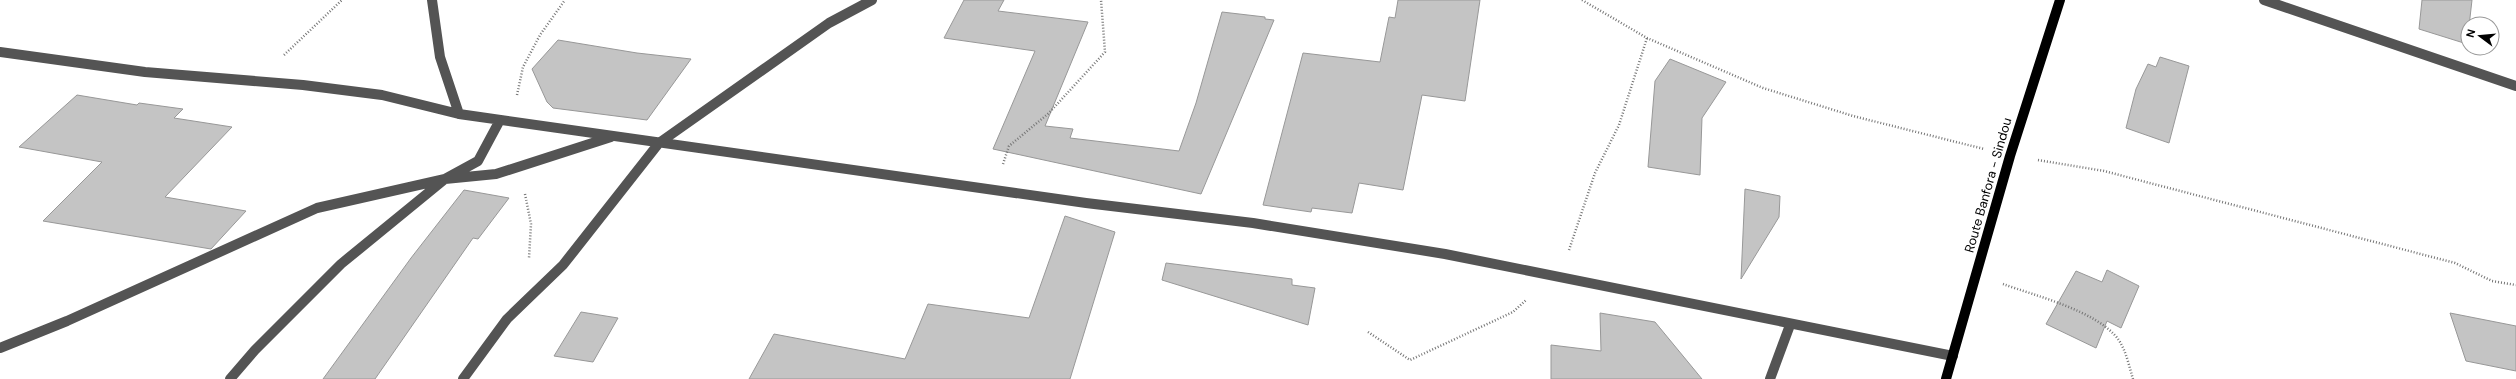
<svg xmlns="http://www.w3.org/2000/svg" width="2516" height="379" font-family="'DM Sans',sans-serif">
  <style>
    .building { fill: #c4c4c4; stroke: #989898 }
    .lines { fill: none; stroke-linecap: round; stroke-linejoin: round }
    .path { stroke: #767676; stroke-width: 2.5; stroke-dasharray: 1 2; stroke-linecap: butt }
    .minor { stroke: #545454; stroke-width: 10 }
    .major { stroke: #000; stroke-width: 10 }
    .labels { text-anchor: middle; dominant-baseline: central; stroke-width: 3.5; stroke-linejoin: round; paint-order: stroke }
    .street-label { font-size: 13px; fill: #000; stroke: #fff }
  </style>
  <rect width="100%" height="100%" fill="#fff"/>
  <path class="building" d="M964 0H1004L998 11 1088 22 1045 126 1073 129 1070 138 1179 151 1196 103 1222 12 1265 17V19L1274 20 1201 194 993 149 1035 51 944 38Z
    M1398 0H1480L1465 101 1422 95 1403 190 1359 183 1352 213 1312 208 1311 212 1263 205 1303 53 1380 62 1389 17 1395 18Z
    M2422 0H2472L2467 44 2419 29Z
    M558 40 637 53 691 59 647 120 553 108 547 102 532 69Z
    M2160 57 2189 66 2169 143 2126 128 2136 89 2148 64 2156 67Z
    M1670 59 1726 82 1702 118 1700 175 1648 167 1655 81Z
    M77 95 137 105 139 103 183 109 174 118 232 127 165 197 246 211 211 249 43 221 102 162 19 147Z
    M1745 189 1780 196 1779 217 1741 279Z
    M464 190 509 198 478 239 473 238 375 379H323L411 258Z
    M1065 216 1115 232 1070 379H749L774 334 905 359 928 304 1029 318Z
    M1166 263 1292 279V285L1315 288 1308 325 1162 280Z
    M2107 270 2139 286 2121 328 2107 321 2096 348 2046 324 2076 271 2102 282Z
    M581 312 618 318 593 362 554 356Z
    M1600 313 1655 322 1702 379H1551V345L1601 351Z
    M2450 313 2516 326V371L2466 361Z"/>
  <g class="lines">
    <path class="path" d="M1582 0 1647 38 1763 88 1853 116 1984 149
      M284 55 342 0
      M517 95 523 67 540 35 565 0
      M2038 160 2104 171 2455 263 2492 281 2516 285
      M1003 164 1009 146 1049 113 1105 52 1101 0
      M525 194 531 224 529 258
      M1569 250 1595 173 1619 125 1647 38
      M2003 284C2036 296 2097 311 2118 339 2126 350 2129 366 2133 379
      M1368 332 1410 360 1513 312 1526 300"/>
    <path class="minor" d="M432 0 440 57 459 114
      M2264 0 2516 86
      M0 52 145 72 303 85 382 95 459 114 1086 203 1253 223 1445 254 1953 356
      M0 348 67 321 317 208 445 179 496 174 611 137
      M230 379 255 350 341 264 445 179 478 161 500 120
      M463 379 507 319 563 265 659 143 829 23 872 0
      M1770 379 1790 325"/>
    <path class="major" d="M1946 379 2010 156 2060 0"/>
  </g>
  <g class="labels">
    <g class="street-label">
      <text transform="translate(1988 185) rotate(-74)">Route Banfora - Sindou</text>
    </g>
  </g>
  <g transform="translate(2480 36) rotate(286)"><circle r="19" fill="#ffffff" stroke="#999999"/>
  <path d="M0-3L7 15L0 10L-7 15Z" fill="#000000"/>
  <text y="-6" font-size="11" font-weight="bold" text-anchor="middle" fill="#000000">N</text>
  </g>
</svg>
